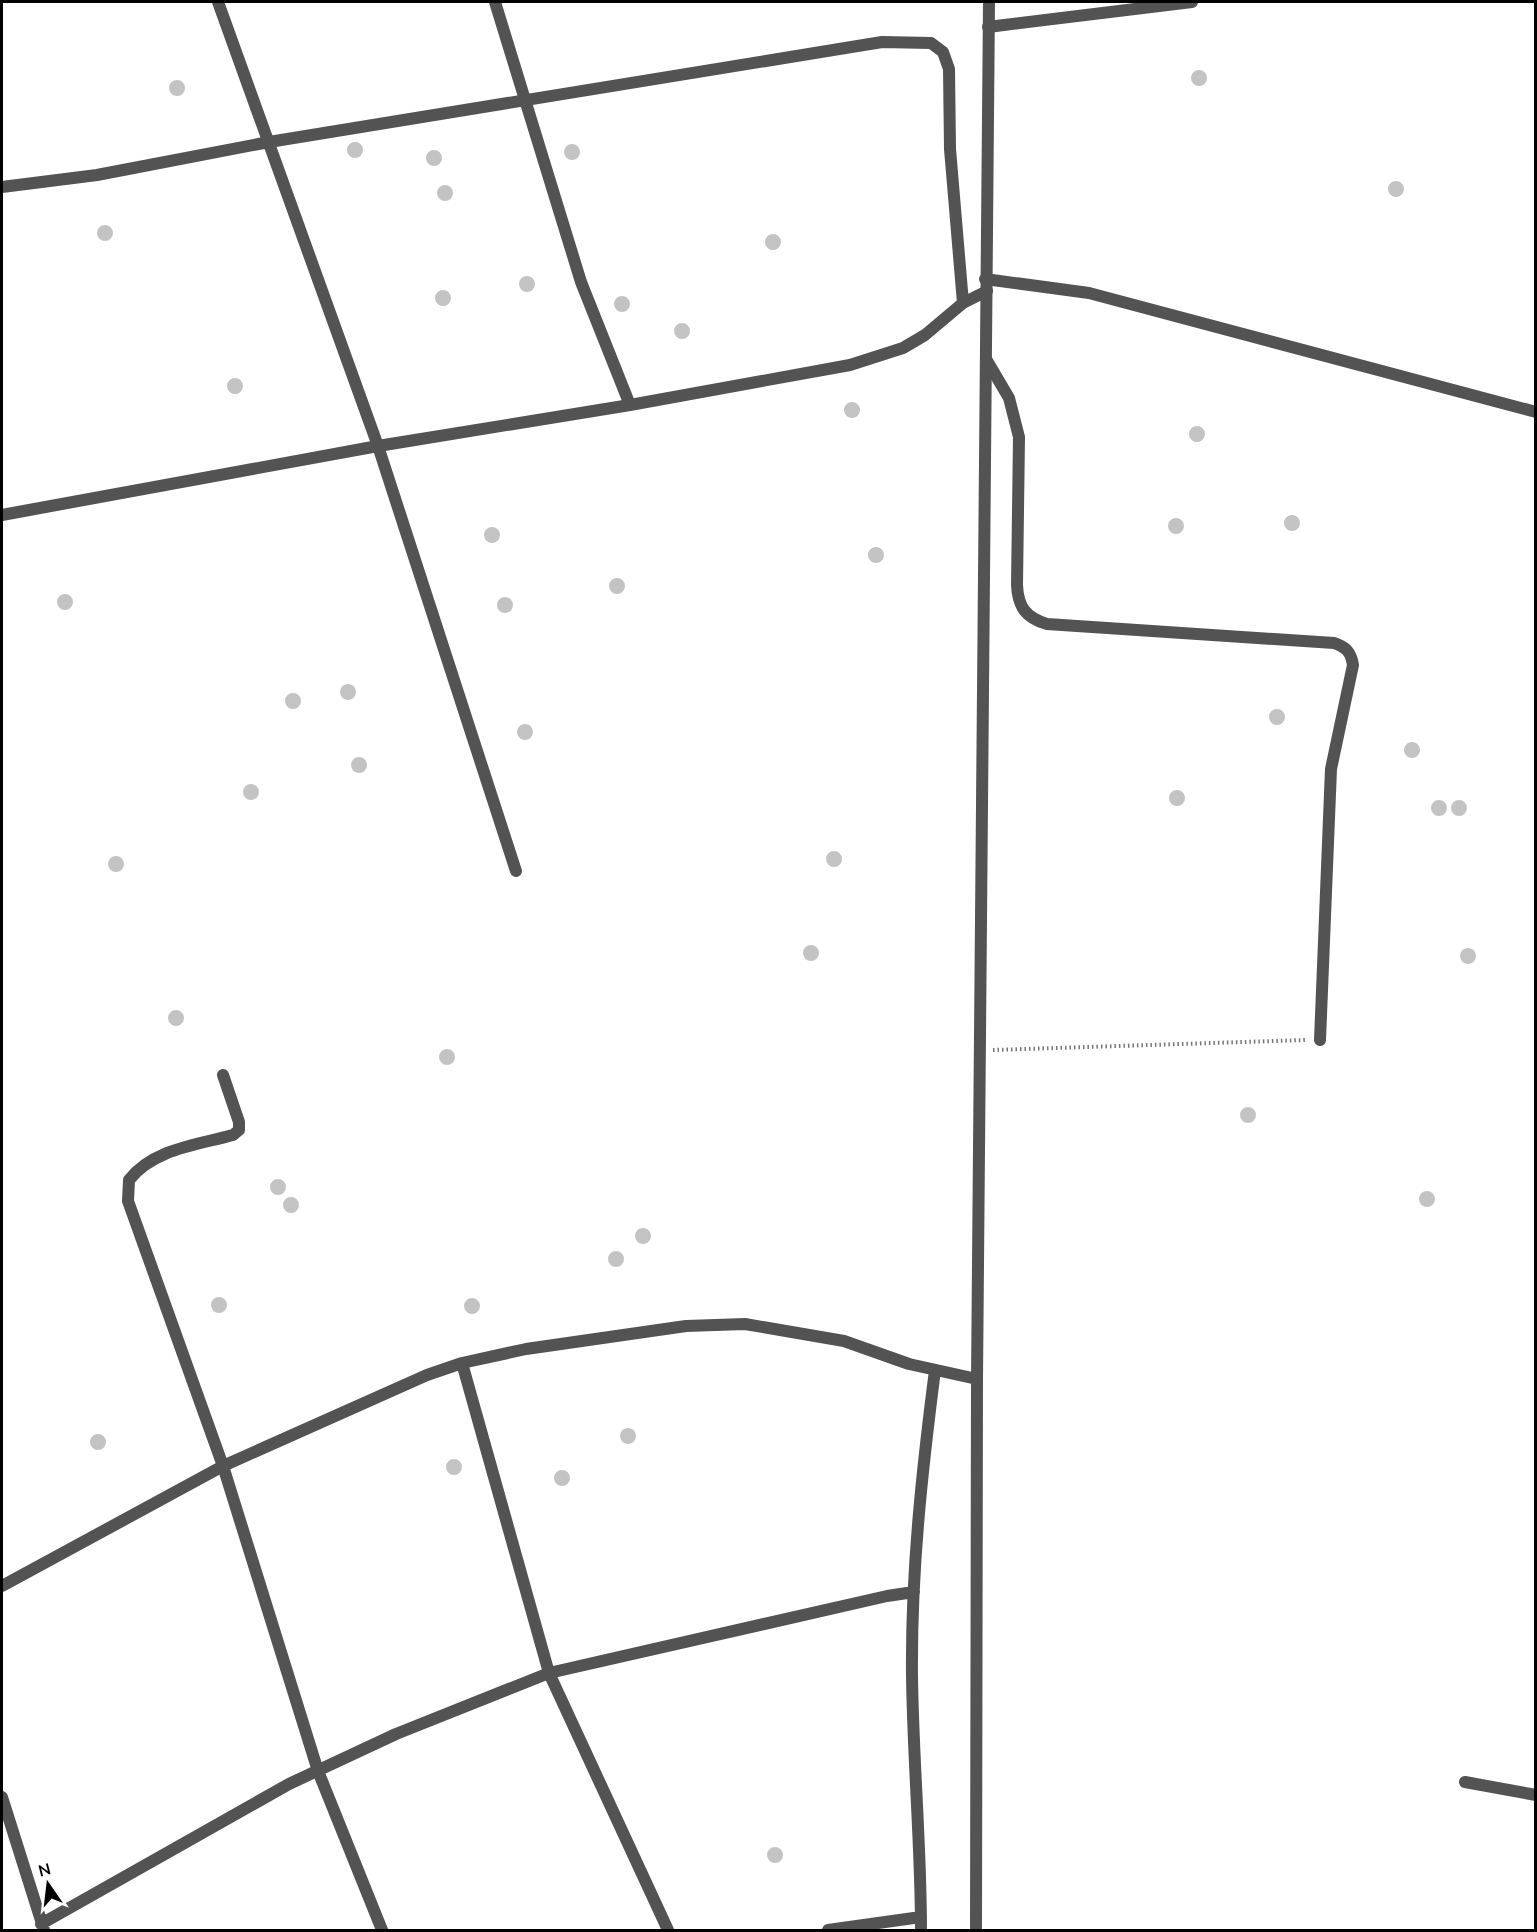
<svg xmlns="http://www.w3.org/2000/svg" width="1537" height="1932" font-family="Mulish,sans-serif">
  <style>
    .building { fill: #c3c3c3 }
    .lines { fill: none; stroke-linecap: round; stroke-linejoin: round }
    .path { stroke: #757575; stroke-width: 4; stroke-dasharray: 1.5 3; stroke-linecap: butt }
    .minor { stroke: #535353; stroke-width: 12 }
    .tertiary { stroke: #535353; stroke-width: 12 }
  </style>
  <rect width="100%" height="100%" fill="#fff"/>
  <path class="building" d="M1191 78a8 8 0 1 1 16 0a8 8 0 1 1-16 0Z
    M169 88a8 8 0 1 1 16 0a8 8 0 1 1-16 0Z
    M347 150a8 8 0 1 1 16 0a8 8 0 1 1-16 0Z
    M564 152a8 8 0 1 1 16 0a8 8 0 1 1-16 0Z
    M426 158a8 8 0 1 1 16 0a8 8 0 1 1-16 0Z
    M1388 189a8 8 0 1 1 16 0a8 8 0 1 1-16 0Z
    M437 193a8 8 0 1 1 16 0a8 8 0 1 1-16 0Z
    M97 233a8 8 0 1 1 16 0a8 8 0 1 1-16 0Z
    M765 242a8 8 0 1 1 16 0a8 8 0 1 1-16 0Z
    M519 284a8 8 0 1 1 16 0a8 8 0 1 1-16 0Z
    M435 298a8 8 0 1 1 16 0a8 8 0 1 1-16 0Z
    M614 304a8 8 0 1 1 16 0a8 8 0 1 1-16 0Z
    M674 331a8 8 0 1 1 16 0a8 8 0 1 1-16 0Z
    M227 386a8 8 0 1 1 16 0a8 8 0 1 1-16 0Z
    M844 410a8 8 0 1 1 16 0a8 8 0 1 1-16 0Z
    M1189 434a8 8 0 1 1 16 0a8 8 0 1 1-16 0Z
    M1284 523a8 8 0 1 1 16 0a8 8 0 1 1-16 0Z
    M1168 526a8 8 0 1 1 16 0a8 8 0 1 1-16 0Z
    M484 535a8 8 0 1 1 16 0a8 8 0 1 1-16 0Z
    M868 555a8 8 0 1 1 16 0a8 8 0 1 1-16 0Z
    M609 586a8 8 0 1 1 16 0a8 8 0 1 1-16 0Z
    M57 602a8 8 0 1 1 16 0a8 8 0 1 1-16 0Z
    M497 605a8 8 0 1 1 16 0a8 8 0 1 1-16 0Z
    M340 692a8 8 0 1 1 16 0a8 8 0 1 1-16 0Z
    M285 701a8 8 0 1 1 16 0a8 8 0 1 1-16 0Z
    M1269 717a8 8 0 1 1 16 0a8 8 0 1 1-16 0Z
    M517 732a8 8 0 1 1 16 0a8 8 0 1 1-16 0Z
    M1404 750a8 8 0 1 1 16 0a8 8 0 1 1-16 0Z
    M351 765a8 8 0 1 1 16 0a8 8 0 1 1-16 0Z
    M243 792a8 8 0 1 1 16 0a8 8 0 1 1-16 0Z
    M1169 798a8 8 0 1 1 16 0a8 8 0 1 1-16 0Z
    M1451 808a8 8 0 1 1 16 0a8 8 0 1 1-16 0Z
    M1431 808a8 8 0 1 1 16 0a8 8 0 1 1-16 0Z
    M826 859a8 8 0 1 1 16 0a8 8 0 1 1-16 0Z
    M108 864a8 8 0 1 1 16 0a8 8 0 1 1-16 0Z
    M803 953a8 8 0 1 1 16 0a8 8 0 1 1-16 0Z
    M1460 956a8 8 0 1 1 16 0a8 8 0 1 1-16 0Z
    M168 1018a8 8 0 1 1 16 0a8 8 0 1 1-16 0Z
    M439 1057a8 8 0 1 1 16 0a8 8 0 1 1-16 0Z
    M1240 1115a8 8 0 1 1 16 0a8 8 0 1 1-16 0Z
    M270 1187a8 8 0 1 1 16 0a8 8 0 1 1-16 0Z
    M1419 1199a8 8 0 1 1 16 0a8 8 0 1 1-16 0Z
    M283 1205a8 8 0 1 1 16 0a8 8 0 1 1-16 0Z
    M635 1236a8 8 0 1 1 16 0a8 8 0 1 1-16 0Z
    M608 1259a8 8 0 1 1 16 0a8 8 0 1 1-16 0Z
    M211 1305a8 8 0 1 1 16 0a8 8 0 1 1-16 0Z
    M464 1306a8 8 0 1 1 16 0a8 8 0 1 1-16 0Z
    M620 1436a8 8 0 1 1 16 0a8 8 0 1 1-16 0Z
    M90 1442a8 8 0 1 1 16 0a8 8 0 1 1-16 0Z
    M446 1467a8 8 0 1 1 16 0a8 8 0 1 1-16 0Z
    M554 1478a8 8 0 1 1 16 0a8 8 0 1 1-16 0Z
    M767 1855a8 8 0 1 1 16 0a8 8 0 1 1-16 0Z"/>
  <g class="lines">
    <path class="path" d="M993 1050 1306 1040"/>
    <path class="minor" d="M218 2 378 446 516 871
      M495 2 581 282 630 405
      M988 27 1192 2
      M2 187 97 175 269 142 882 42 931 43 943 52 949 69 950 149 963 303
      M985 279 1089 293 1536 412
      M986 359 1009 398 1019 437 1017 585C1018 607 1026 618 1047 624L1334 643C1346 647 1351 652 1353 665L1331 769 1320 1040
      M2 515 378 446 630 405 850 365 903 348 925 335 963 303 987 291
      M223 1075 239 1122V1130L233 1135C197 1145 153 1149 129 1180L128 1201 223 1466 318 1771 382 1930
      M462 1363 549 1673 668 1930
      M2 1586 223 1466 427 1375 462 1363 526 1349 686 1326 745 1324 844 1341 909 1364 977 1379
      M1465 1782 1536 1795
      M2 1797 44 1930
      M41 1924 289 1784 396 1734 549 1673 887 1596 914 1592
      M828 1930 921 1917
      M921 1930C921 1845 913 1760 912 1675 911 1572 922 1471 935 1370"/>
    <path class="tertiary" d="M976 1930 977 1379 989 2"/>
  </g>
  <rect width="1537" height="1932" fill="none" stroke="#000000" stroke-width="6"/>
  <g transform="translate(48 1884) rotate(346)" stroke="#ffffff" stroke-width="4.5" paint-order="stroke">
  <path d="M0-4.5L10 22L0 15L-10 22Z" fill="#000000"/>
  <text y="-9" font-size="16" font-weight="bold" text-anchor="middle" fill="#000000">N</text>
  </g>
</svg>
